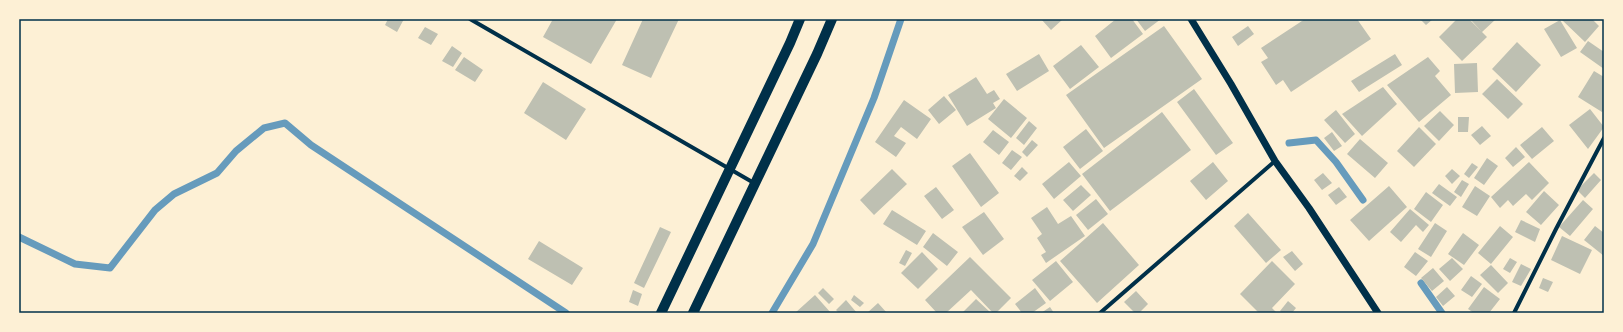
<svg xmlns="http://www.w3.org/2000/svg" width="1623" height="332" font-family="Montserrat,sans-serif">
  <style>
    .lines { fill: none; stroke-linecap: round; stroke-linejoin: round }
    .stream { stroke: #669bbc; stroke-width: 7 }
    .building { fill: #bec0b2 }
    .minor { stroke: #003049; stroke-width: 4 }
    .tertiary { stroke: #003049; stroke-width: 7 }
    .primary { stroke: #003049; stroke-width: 10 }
    .neatline { fill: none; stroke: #003049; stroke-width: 1.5 }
  </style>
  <rect width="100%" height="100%" fill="#fdf0d5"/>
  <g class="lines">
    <path class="stream" d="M1289 143 1316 140 1336 162 1363 200
      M19 237 75 264 110 268 155 210 174 194 217 173 236 151 264 128 285 123 311 145 566 313
      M1421 283 1442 313
      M772 313 813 244 874 98 901 19"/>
  </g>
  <path class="building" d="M388 19H404L397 32 385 25Z
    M553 19H617L591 64 543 37Z
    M643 19H679L651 78 622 65Z
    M1041 19H1063L1051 30Z
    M1116 19H1132L1143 34 1111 58 1095 36Z
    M1136 19H1161L1145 31Z
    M1305 19H1357L1371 39 1291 92 1283 80 1276 85 1261 62 1268 58 1261 48Z
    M1420 19H1433L1426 25Z
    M1457 19H1469L1487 37 1462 61 1439 37Z
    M1470 19H1496L1482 32Z
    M1563 19H1592L1599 26 1585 42 1562 20Z
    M1560 20 1577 48 1561 57 1544 29Z
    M1164 26 1202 79 1104 148 1066 95Z
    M1248 26 1254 34 1238 46 1232 37Z
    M425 27 438 34 431 45 418 38Z
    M1588 41 1604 52V69L1580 52Z
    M1517 42 1541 65 1516 92 1492 69Z
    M1081 45 1099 67 1070 89 1053 66Z
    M452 46 462 53 453 67 442 61Z
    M1039 54 1049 71 1017 91 1006 74Z
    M1395 54 1402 65 1359 92 1351 81Z
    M464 57 483 70 475 82 455 70Z
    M1428 57 1440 71 1435 76 1451 95 1419 122 1387 85Z
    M1477 63 1478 92 1455 93 1454 64Z
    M1594 71 1604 77V109L1602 112 1578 97Z
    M976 77 987 94 994 90 1000 99 993 103 996 108 967 126 948 95Z
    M1497 79 1523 104 1508 119 1482 94Z
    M543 82 586 109 566 140 524 113Z
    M1383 87 1397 104 1362 136 1342 114Z
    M1194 89 1233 143 1216 155 1177 102Z
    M944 96 956 110 939 124 928 110Z
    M1004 99 1027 118 1011 138 988 119Z
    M904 100 931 119 917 139 901 127 894 136 906 143 896 157 875 142Z
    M1590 109 1604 127 1588 149 1569 125Z
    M1336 110 1355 134 1345 143 1324 120Z
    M1440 111 1454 125 1439 141 1424 126Z
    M1162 112 1191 150 1110 211 1082 174Z
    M1458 117H1469L1468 132H1458Z
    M1029 121 1037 128 1024 145 1016 138Z
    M1482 126 1491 136 1480 145 1471 135Z
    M1419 127 1436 144 1414 167 1397 151Z
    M1542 127 1554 141 1532 159 1520 145Z
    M1086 129 1103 151 1080 169 1063 147Z
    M993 130 1009 142 999 155 983 142Z
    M1332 132 1342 146 1334 151 1324 138Z
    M1360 139 1388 163 1375 178 1347 154Z
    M1032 140 1038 145 1027 157 1022 152Z
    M1516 147 1525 157 1513 167 1505 158Z
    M1012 150 1022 157 1011 170 1002 163Z
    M970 153 999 193 981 207 952 166Z
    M1487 158 1498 166 1484 185 1474 178Z
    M1069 162 1081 176 1054 199 1042 184Z
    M1213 162 1228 181 1206 200 1190 181Z
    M1529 162 1549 183 1532 200 1526 194 1513 206 1508 200 1500 208 1491 197Z
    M1472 163 1478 167 1469 178 1464 174Z
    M1022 167 1028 173 1020 181 1014 176Z
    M892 169 907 184 874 215 860 200Z
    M1452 169 1460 176 1452 184 1445 176Z
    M1323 173 1332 183 1322 190 1314 180Z
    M1594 173 1601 180 1585 198 1577 190Z
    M1462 180 1469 184 1461 197 1454 192Z
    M1439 184 1457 197 1450 206 1432 193Z
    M1081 185 1091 195 1073 211 1063 200Z
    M1389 186 1407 207 1369 241 1350 220Z
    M1475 186 1490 196 1477 216 1462 207Z
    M936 187 954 210 942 219 924 196Z
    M1339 187 1347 197 1336 205 1328 195Z
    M1544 191 1559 205 1541 225 1526 212Z
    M1426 192 1443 205 1431 222 1414 209Z
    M1096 199 1108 214 1088 230 1076 215Z
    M1583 200 1593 209 1570 236 1559 227Z
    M1047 207 1058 224 1071 216 1085 236 1046 263 1041 255 1046 252 1037 238 1042 234 1031 218Z
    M1410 209 1429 225 1423 232 1416 225 1401 242 1390 232Z
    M892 210 926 231 917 245 883 224Z
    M984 212 1004 239 983 255 962 227Z
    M1248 213 1281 250 1266 263 1234 226Z
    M1521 220 1540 229 1535 242 1515 232Z
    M1103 223 1139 265 1097 303 1060 261Z
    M1435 223 1447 231 1431 257 1418 249Z
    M1500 226 1513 237 1491 264 1478 253Z
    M1595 226 1604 233V256L1584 240Z
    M660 227 671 232 644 288 634 283Z
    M933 233 958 252 947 266 923 247Z
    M1463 233 1479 245 1464 265 1448 254Z
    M1562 236 1592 250 1580 274 1551 260Z
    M539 241 583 268 572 285 528 259Z
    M906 250 912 253 905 266 899 263Z
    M1292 251 1303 264 1295 271 1283 257Z
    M922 252 938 269 918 289 901 273Z
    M1415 252 1428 261 1416 276 1404 267Z
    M970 257 1011 298 996 313H993L971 290 946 313H937L925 300Z
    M1452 258 1463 269 1450 281 1439 269Z
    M1510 258 1517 262 1510 273 1503 269Z
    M1056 261 1073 282 1050 301 1032 280Z
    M1272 261 1295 284 1272 308 1277 313H1259L1240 294Z
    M1521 264 1531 269 1521 286 1512 282Z
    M1491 265 1508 283 1498 293 1480 275Z
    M1433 268 1444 281 1432 291 1421 278Z
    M1471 276 1482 284 1472 297 1461 290Z
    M1543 278 1553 282 1548 292 1539 288Z
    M1447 287 1455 296 1443 306 1436 297Z
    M1484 287 1500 299 1489 313H1474L1468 309Z
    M823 288 834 299 829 304 818 293Z
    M1035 288 1046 303 1032 313H1022L1015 304Z
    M633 290 642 294 638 306 629 302Z
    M1136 291 1148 304 1139 313H1135L1124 302Z
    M815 295 831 313H795Z
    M854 295 864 303 860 307 851 300Z
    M976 299 991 313H962Z
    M846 300 857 313H839L836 310Z
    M1288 301 1296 308 1292 313H1282L1280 311Z
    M878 303 887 313H867Z
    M1050 307 1054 313H1041Z"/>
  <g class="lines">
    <path class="minor" d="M470 19 754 183
      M1100 313 1275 161
      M1514 313 1556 229 1604 138"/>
    <path class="tertiary" d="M1191 19 1231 84 1275 161 1309 208 1378 313"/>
    <path class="primary" d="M661 313 790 43 800 19
      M693 313 817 54 832 19"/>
  </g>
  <rect width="1623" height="332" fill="none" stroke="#fdf0d5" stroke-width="40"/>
  <rect x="20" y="20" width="1583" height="292" class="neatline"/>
</svg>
